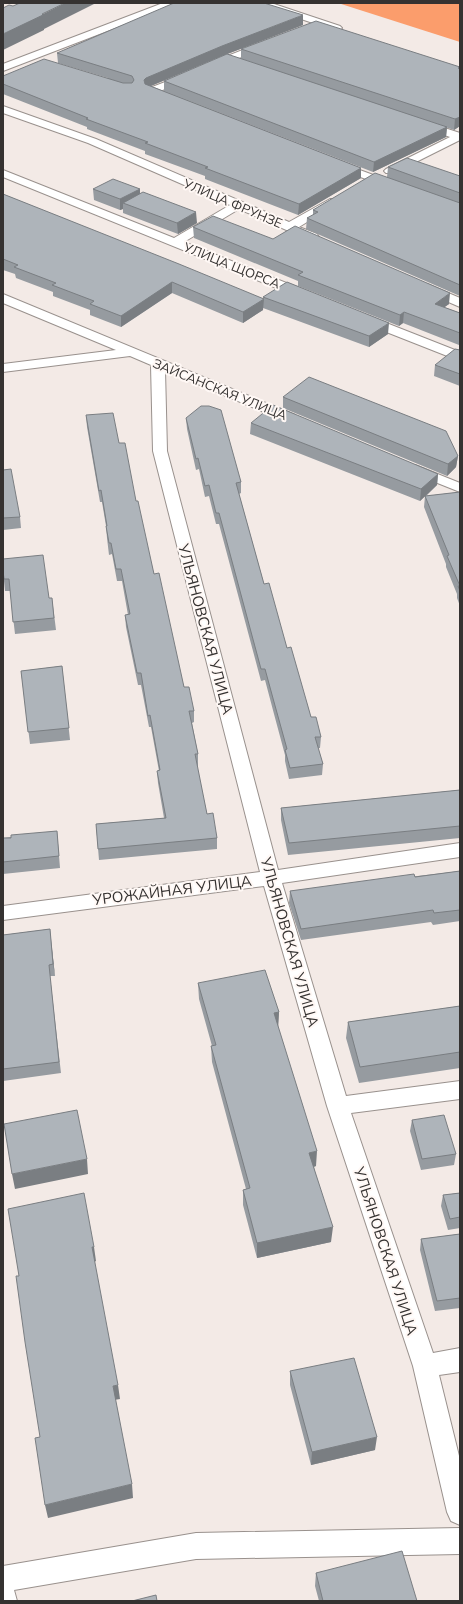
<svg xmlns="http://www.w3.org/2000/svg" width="463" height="1604" font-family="Mulish,sans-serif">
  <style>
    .water { fill: #fb9d6c }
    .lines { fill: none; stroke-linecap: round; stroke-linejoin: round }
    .minor-casing { stroke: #99918d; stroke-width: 2 }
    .minor { fill: #fff; fill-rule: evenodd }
    .wall { fill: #969ba0 }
    .shaded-wall { fill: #7a7e82 }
    .building { fill: #aeb4ba; stroke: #7a7e82 }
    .labels { text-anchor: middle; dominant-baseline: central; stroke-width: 4; stroke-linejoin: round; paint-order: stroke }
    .far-street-label { font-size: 13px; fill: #353231; stroke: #fff8f5 }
    .street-label { font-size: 15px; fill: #353231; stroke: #fff8f5 }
  </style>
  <rect width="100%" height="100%" fill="#f3eae6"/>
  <path class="water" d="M338 3H460V42Z"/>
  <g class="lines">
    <defs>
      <path id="minor" d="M163 3H177L175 5 3 71V64Z
        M257 3H271L340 26 342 28 340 30H334L259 5Z
        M263 42 266 43 268 45 266 47 215 68 211 69 206 66 207 64Z
        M186 74 191 77 190 79 155 93 151 94 146 91 147 89Z
        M3 106 96 139 289 222 330 199H338L340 201 338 203 299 227 317 234 319 237 317 240H309L239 209 184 242 309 292 311 295 309 298H301L3 177V170L174 238 230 205 88 143 3 113Z
        M423 121 460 133V140L394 173H386L384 171 386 169 450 137 419 126 418 124Z
        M338 162 395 183 397 185 395 187H387L334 167 332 165Z
        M427 284 460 298V307L423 291 421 288 423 285Z
        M3 294 295 415 297 418 295 421 290 422 285 421 165 370 167 451 278 870 460 843V857L282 883 346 1096 460 1081V1099L351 1113 433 1353 460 1348V1372L439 1375 460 1460V1525L451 1521 447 1512 413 1366 327 1106 264 886 3 920V906L260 872 153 451 151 365 130 356 3 372V364L116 350 3 303Z
        M366 315 460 352V361L361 322 360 319 361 316Z
        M415 465 460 483V492L410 472 408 469 410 466Z
        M460 1528V1554L196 1559 14 1590 17 1601H3V1566L196 1533Z"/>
    </defs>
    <use href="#minor" class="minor-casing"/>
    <use href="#minor" class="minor"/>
  </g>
  <path class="wall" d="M303 25 222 56 151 86 361 168V178L298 215 205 179V176L145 154V151L87 129V127L3 94V76L108 78 58 63 57 53Z
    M241 49 460 67V126L454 130 321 85 447 127 446 137 373 172 164 91V81L241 59Z
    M388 167 460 176V296L306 229 307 218 313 215V210L387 177Z
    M93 189H140V193L197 223 178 234 123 213V209L120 210 94 200Z
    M3 194 263 299V297L388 334 369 347 263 308V310L243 323 172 293 121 327 90 315V310L53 296V292L16 278 15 274 3 270Z
    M193 227 273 239 449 304 444 307 460 313V344L459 345 403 323 399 326 298 286V281L194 238Z
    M460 350V386L434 376 435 365Z
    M283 397 458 456 456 467 447 476 283 408Z
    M86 415 119 443 136 501 154 574 184 687 194 711V722L192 723 198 754V766H197L207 814 217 838V849L99 860 96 824 164 818 158 783 157 771H159L151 727H149L141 685H138L126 627 125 615H128L122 581H117L112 554 109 555 107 538 106 526 102 502H100L87 427Z
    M186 418 241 482V493L239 494 264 584 287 648 311 717 321 737 320 748H318L323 764 322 775 289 779 285 761V755L274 714 265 680 261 681 219 524H216L209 496 205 497 199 469 196 470 187 429Z
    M251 423 438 474 437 485 426 496 460 492V606L457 598V594L446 567V564L424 507 425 496 420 501 250 434Z
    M3 470 20 517 21 528 3 530Z
    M3 571 49 598H52L56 630 15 634 10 591H5Z
    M62 666 70 740 30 744 21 671Z
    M460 790V838L288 855 281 820V808Z
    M57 831 60 868 3 874V838Z
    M460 871V921L433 925 431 922 301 940 289 903 290 891Z
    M50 929 55 976H50L61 1073 3 1081V935Z
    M198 983 279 1012 278 1027 316 1166 314 1167 331 1242 257 1258 243 1205V1190L246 1189 212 1062 211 1046H212L199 999Z
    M460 1006V1068L359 1083 346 1038 348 1022Z
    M412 1120 456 1154 454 1165 421 1170 410 1131Z
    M460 1193V1228L448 1230 441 1206 443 1195Z
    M460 1234V1308L435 1311 420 1250 421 1239Z
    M290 1371 375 1450 311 1465 290 1385Z
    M316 1573 417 1601H319L315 1586Z"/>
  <path class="shaded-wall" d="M65 3H96L44 29V30L3 50V34Z
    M303 15V25L222 56 146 88 144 80 146 78 222 46Z
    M460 117V126L454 130 455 119Z
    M447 127 446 137 373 172 374 162Z
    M361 168V178L298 215 299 204Z
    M140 189V199L123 203V209L120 210V199Z
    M196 212 197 223 178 234 177 223Z
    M172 282V293L121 327V316Z
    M450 293 449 304 434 315 435 304Z
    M264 299 263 310 243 323V312Z
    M404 312 403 323 399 326 400 315Z
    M389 323 388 334 369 347V336Z
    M460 333V344L459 345 460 334Z
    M458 456 456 467 447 476 448 464Z
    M438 474 437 485 420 501 421 489Z
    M50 929 51 941 55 976 53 964Z
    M279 1012 278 1028 274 1013Z
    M317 1151 316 1166 308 1168 309 1153Z
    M87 1159 88 1174 15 1189 12 1174Z
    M333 1227 331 1242 257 1258V1243Z
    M92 1247H94L96 1261 94 1262Z
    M118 1385 120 1399 114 1400 113 1386Z
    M377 1437 375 1450 311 1465 312 1452Z
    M132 1484 133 1498 48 1518 45 1505Z"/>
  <path class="building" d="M20 3H65L42 14 43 15 3 34V8L9 5 13 6Z
    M174 3H264L303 15 222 46 146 78 144 80 145 84 361 168 299 204 205 168 208 167 145 143 148 142 86 119 88 118 3 84V76L44 59 123 83H132L134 80 132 76 57 53Z
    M316 21 460 67 458 68 460 69V117L455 119 241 49Z
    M227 54 447 127 374 162 164 81Z
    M407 158 460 176V193L388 167Z
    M375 173 460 203V285L307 218 318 212 313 210Z
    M113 179 140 189 120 199 93 189Z
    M143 192 196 212 177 223 123 203Z
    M3 194 179 264 264 299 243 312 172 282 121 316 90 304 94 301 52 285 56 283 14 267 18 265 3 259Z
    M213 216 273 239 295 226 450 293 435 304 460 313V333L404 312 400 315 298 275 303 272 193 227Z
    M287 282 389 323 369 336 263 297Z
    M455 349 460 350V374L435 365Z
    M309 377 446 431 458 456 448 464 283 397Z
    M273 405 438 474 421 489 251 423Z
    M201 406H209L221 410 241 482 236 483 264 584 269 583 287 648 291 647 311 717H316L321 737H315L323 764 290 768 285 750 287 749 274 702 265 669H261L219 513H216L209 485 205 486 198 458 196 459 186 418Z
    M113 413 119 443H125L136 501H138L154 574 159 573 184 687H189L194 711H189L198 754H195L207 814 213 813 217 838 98 849 96 824 166 818 157 771 160 770 150 715 148 716 141 673H137L125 615 130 614 121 569H116L111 543H109L106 526H107L101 490 99 491 86 415Z
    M11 469 20 517 3 518V470Z
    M460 492V591L458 586H460L447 556 449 555 425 496Z
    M43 555 49 598H52L54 618 13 622 9 579H4L3 571V559Z
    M62 666 69 728 28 732 21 671Z
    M460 790V826L289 843 281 808Z
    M57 831 59 856 3 862V838H11V835Z
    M460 871V910L434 913 433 910 301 929 290 891 414 874 415 877Z
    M50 929 53 964 49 965 59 1062 3 1069V935Z
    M265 970 279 1012 274 1013 317 1151 309 1153 333 1227 257 1243 243 1190 250 1188 211 1046 216 1045 198 983Z
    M460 1006V1052L360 1067 348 1022Z
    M77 1110 87 1159 12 1174 4 1124Z
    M444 1115 456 1154 422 1159 412 1120Z
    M84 1193 94 1247H92L118 1385 113 1386 132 1484 45 1505 35 1438 40 1437 25 1342 16 1276H19L8 1209Z
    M460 1193V1217L450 1219 443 1195Z
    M460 1234V1298L437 1301 421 1239Z
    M354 1358 377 1437 312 1452 290 1371Z
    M402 1551 417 1601H323L316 1573Z
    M156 1595 157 1601H132Z"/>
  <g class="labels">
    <g class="far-street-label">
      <text transform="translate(233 203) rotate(23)">УЛИЦА ФРУНЗЕ</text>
      <text transform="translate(232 265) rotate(22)">УЛИЦА ЩОРСА</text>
      <text transform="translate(220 389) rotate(22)">ЗАЙСАНСКАЯ УЛИЦА</text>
    </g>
    <g class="street-label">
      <text transform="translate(206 629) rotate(75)">УЛЬЯНОВСКАЯ УЛИЦА</text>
      <text transform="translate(172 890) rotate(-7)">УРОЖАЙНАЯ УЛИЦА</text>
      <text transform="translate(290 942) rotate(74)">УЛЬЯНОВСКАЯ УЛИЦА</text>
      <text transform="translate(386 1251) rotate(72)">УЛЬЯНОВСКАЯ УЛИЦА</text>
    </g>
  </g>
  <rect width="463" height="1604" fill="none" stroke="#353231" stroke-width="8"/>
</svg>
